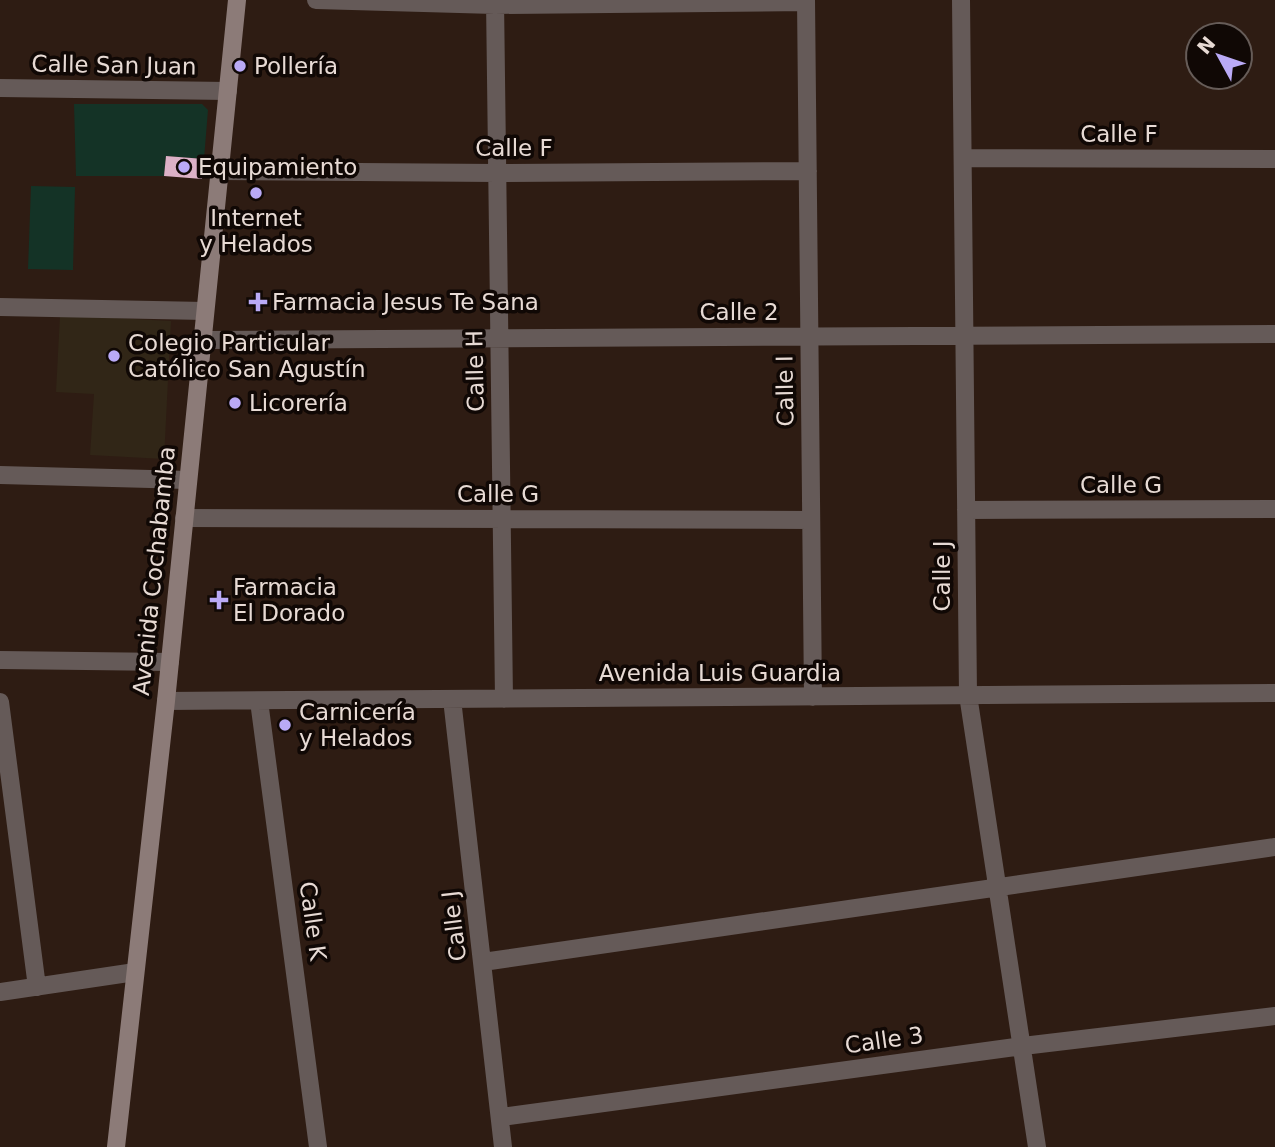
<svg xmlns="http://www.w3.org/2000/svg" width="1275" height="1147" font-family="'DejaVu Sans',sans-serif">
  <style>
    .education { fill: #312617 }
    .green { fill: #143326 }
    .building { fill: #dcb1c7 }
    .lines { fill: none; stroke-linecap: round; stroke-linejoin: round }
    .street { stroke: #655a58; stroke-width: 18 }
    .secondary { stroke: #8c7b78; stroke-width: 18 }
    .poi-dot { fill: #baaaf6; stroke: #100805; stroke-width: 2.5 }
    .labels { text-anchor: middle; dominant-baseline: central; stroke-width: 7; stroke-linejoin: round; paint-order: stroke }
    .street-label { font-size: 23px; fill: #e7dad4; stroke: #100805 }
    .poi-label { font-size: 23px; fill: #e7dad4; stroke: #100805; text-anchor: start }
  </style>
  <rect width="100%" height="100%" fill="#2e1c13"/>
  <path class="education" d="M60 315 171 321 164 459 90 455 94 394 56 392Z"/>
  <path class="green" d="M74 104H202L208 110 204 159 166 156 164 176H76Z
    M31 186 75 187 73 270 28 269Z"/>
  <path class="building" d="M166 156 204 159 202 179 164 176Z"/>
  <g class="lines">
    <path class="street" d="M316 0 495 5 806 2
      M495 0 504 699
      M806 0 813 697
      M961 0 968 695 1037 1147
      M0 88 228 91
      M964 158 1275 159
      M220 171 497 173 808 171
      M0 307 205 311
      M203 340 1275 334
      M0 475 188 480
      M966 510 1275 509
      M184 518 811 520
      M0 660 170 662
      M452 699 503 1147
      M166 701 1275 693
      M259 701 318 1147
      M0 702 37 987
      M483 962 1275 847
      M0 992 135 972
      M501 1117 1023 1046 1275 1016"/>
    <path class="secondary" d="M116 1147 166 701 237 0"/>
  </g>
  <g class="poi-dot">
    <circle cx="240" cy="66" r="7"/>
    <circle cx="184" cy="167" r="7"/>
    <circle cx="256" cy="193" r="7"/>
    <path d="M254.5 291.5h7v7h7v7h-7v7h-7v-7h-7v-7h7z"/>
    <circle cx="114" cy="356" r="7"/>
    <circle cx="235" cy="403" r="7"/>
    <path d="M215.5 589.5h7v7h7v7h-7v7h-7v-7h-7v-7h7z"/>
    <circle cx="285" cy="725" r="7"/>
  </g>
  <g class="labels">
    <g class="street-label">
      <text transform="translate(114 65) rotate(1)">Calle San Juan</text>
      <text x="1119" y="134">Calle F</text>
      <text x="514" y="148">Calle F</text>
      <text x="739" y="312">Calle 2</text>
      <text transform="translate(475 371) rotate(-91)">Calle H</text>
      <text transform="translate(785 391) rotate(-91)">Calle I</text>
      <text x="1121" y="485">Calle G</text>
      <text x="498" y="494">Calle G</text>
      <text transform="translate(154 571) rotate(-84)">Avenida Cochabamba</text>
      <text transform="translate(942 576) rotate(-90)">Calle J</text>
      <text x="720" y="673">Avenida Luis Guardia</text>
      <text transform="translate(313 921) rotate(82)">Calle K</text>
      <text transform="translate(454 926) rotate(-97)">Calle J</text>
      <text transform="translate(884 1040) rotate(-8)">Calle 3</text>
    </g>
    <g class="poi-label">
      <text x="254" y="66">Pollería</text>
      <text x="198" y="167">Equipamiento</text>
      <text x="256" y="218" text-anchor="middle">Internet<tspan x="256" dy="26">y Helados</tspan></text>
      <text x="272" y="302">Farmacia Jesus Te Sana</text>
      <text x="128" y="343">Colegio Particular<tspan x="128" dy="26">Católico San Agustín</tspan></text>
      <text x="249" y="403">Licorería</text>
      <text x="233" y="587">Farmacia<tspan x="233" dy="26">El Dorado</tspan></text>
      <text x="299" y="712">Carnicería<tspan x="299" dy="26">y Helados</tspan></text>
    </g>
  </g>
  <g transform="translate(1219 56) rotate(310)"><circle r="33" fill="#100805" stroke="#665c58" stroke-width="2"/>
  <path d="M0-5L12 26L0 18L-12 26Z" fill="#baaaf6"/>
  <text y="-10" font-size="19" font-weight="bold" text-anchor="middle" fill="#e7dad4">N</text>
  </g>
</svg>
